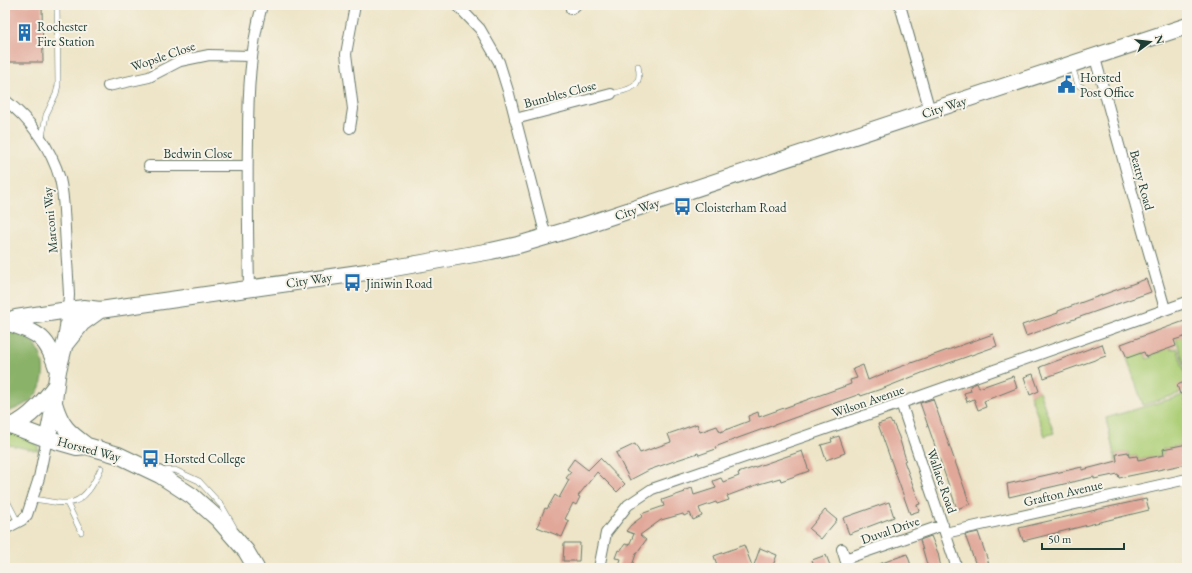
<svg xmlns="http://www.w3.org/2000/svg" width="1192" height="573" font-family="'EB Garamond',serif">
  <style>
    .green { fill: #adcf77; stroke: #668656 }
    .forest { fill: #8ab268; stroke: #54784e }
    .building { fill: #e1a89a }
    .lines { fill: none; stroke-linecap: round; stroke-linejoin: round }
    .lane-casing { stroke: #677868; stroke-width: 6 }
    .street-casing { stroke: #677868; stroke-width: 12 }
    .primary-casing { stroke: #677868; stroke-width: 18 }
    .lane { stroke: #fff; stroke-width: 5 }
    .street { stroke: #fff; stroke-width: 10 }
    .primary { stroke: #fff; stroke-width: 16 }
    .labels { text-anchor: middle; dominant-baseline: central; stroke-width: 4; stroke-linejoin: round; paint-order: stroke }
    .poi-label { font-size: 13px; fill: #1f3d34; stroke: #f7f3e8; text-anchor: start }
    .street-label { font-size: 13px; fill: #1f3d34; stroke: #f7f3e8 }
  </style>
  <rect width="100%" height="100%" fill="#f7f3e8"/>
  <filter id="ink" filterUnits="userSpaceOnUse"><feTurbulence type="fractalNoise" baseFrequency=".025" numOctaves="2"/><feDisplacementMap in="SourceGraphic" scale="8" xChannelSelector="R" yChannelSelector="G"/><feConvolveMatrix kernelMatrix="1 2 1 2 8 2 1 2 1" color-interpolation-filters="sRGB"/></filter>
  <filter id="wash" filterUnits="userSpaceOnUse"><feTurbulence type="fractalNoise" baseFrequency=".012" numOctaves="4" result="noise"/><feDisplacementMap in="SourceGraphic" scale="16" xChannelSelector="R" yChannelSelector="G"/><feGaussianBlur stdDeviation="0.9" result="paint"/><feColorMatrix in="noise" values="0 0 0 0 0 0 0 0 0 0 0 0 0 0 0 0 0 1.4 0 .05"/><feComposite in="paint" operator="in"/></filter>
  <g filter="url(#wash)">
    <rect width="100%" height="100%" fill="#eee5c8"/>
    <path class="green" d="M1187 335V373L1176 339Z
      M1169 345 1171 350 1177 348 1187 380V391L1143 405 1127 358 1131 357V355L1144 352 1147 359 1152 357 1149 351 1154 354 1163 351Z
      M1039 391 1054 433 1045 436 1030 395Z
      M1184 395 1187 409V444L1163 449 1164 455 1138 460 1137 456 1129 457 1128 452 1116 454 1118 463H1116L1106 418Z
      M5 430 32 439 38 447V451L5 444Z"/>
    <path class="forest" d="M12 330C18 332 25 334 29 338 47 354 49 384 30 401 23 406 13 410 5 413V331Z"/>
    <g id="blocks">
      <path class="building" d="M5 5H42L43 62H5Z
        M1146 279 1151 292 1026 336 1022 325 1058 313V311Z
        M1187 320V336L1174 340 1176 346 1146 357 1144 352 1127 358 1121 344Z
        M993 334 997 346 932 369 884 388 861 396 860 394 741 437 715 447 716 449 699 455 698 453 677 460 649 470 630 480 616 453 635 444 640 453 671 442 668 434 697 424 700 432 717 426 720 432 749 421 748 416 758 412 759 417 851 384 850 380 857 378 853 369 863 365 868 380 897 368Z
        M1102 344 1106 356 1044 378 1040 367Z
        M1033 374 1039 391 1030 395 1024 377Z
        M1013 376 1017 388 984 401 986 407 978 410 974 399 967 402 964 393 971 391 970 386 977 383 979 388Z
        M1187 381V391L1180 394 1177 385Z
        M933 399 970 504 957 509 920 403Z
        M890 420 892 424 893 423 899 437 906 460 904 461 920 504 917 505 919 511 910 514 878 424Z
        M839 436 845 453 826 460 821 445 832 442 831 439Z
        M1187 444V464L1119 478 1118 474 1094 479V477L1009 497 1007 484 1082 467V470L1117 461 1116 454 1128 452 1129 457 1137 456 1138 460 1164 455 1163 449Z
        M802 451 809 471 781 481 780 478 759 484 727 496 729 500 717 504 716 502 699 508 702 516 693 520 690 513 684 516 683 514 661 520 640 535 646 540 636 554 632 566H630V568H618L621 559 615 558 618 550 620 551 625 544 629 545 634 534 626 531 631 525 643 516 641 514 664 506 662 500 685 492 684 491 692 488 694 495 716 488 713 481 721 478 723 482 739 476 738 473Z
        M600 458 625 484 617 492 597 472 578 496 580 497 576 505 573 503 565 519 569 521 562 537 537 527 545 508 547 509 555 495 559 498 569 480 566 478 571 472 567 469 574 459 588 470Z
        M1146 499 1149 510 1023 541 1019 528 1104 508Z
        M889 502 894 517 849 534 843 518Z
        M825 510 837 520 821 539 809 529Z
        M978 532 986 555 990 568H977L965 535Z
        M931 536 938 553 941 568H928L920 540Z
        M564 543H580L579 561H563Z
        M744 545 753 568H718L714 556Z
        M760 548 777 555 772 568H753Z
        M907 554 912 568H872L871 567Z
        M826 555 831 568H815L812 560Z"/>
    </g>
  </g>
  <g filter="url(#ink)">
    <use href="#blocks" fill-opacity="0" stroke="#677868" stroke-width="1"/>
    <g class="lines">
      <defs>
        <path id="lane" d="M1072 66 1078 85 1092 92 1104 90
          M611 94C629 89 643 89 638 66
          M42 137 46 115 56 94 58 85 57 5
          M160 471 175 470 199 481 222 506 234 527
          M5 497 18 522
          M33 499C44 500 57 504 68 503 85 502 95 482 101 468
          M67 503 81 532"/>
        <path id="street" d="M457 5 480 29 499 62 509 94 546 237
          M900 5 930 111
          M571 9 576 5
          M1095 58 1140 221 1165 309
          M108 86 149 77 180 61 209 55 251 56
          M5 100C31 120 51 148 60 179 64 195 64 212 65 228 66 250 68 273 69 295L68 310
          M515 119 611 94
          M350 128 353 109 346 54 355 5
          M149 166H247
          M249 288C248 238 247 188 248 138 248 92 250 50 262 5
          M901 403 957 568
          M5 529 22 520 27 515 39 478 47 438
          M945 533 1187 479
          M842 549 848 568
          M845 559 943 525
          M599 568 606 533 628 505 652 489 901 403 1187 302"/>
        <path id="primary" d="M5 322 16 318 68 310 84 308 100 310 394 268 491 251 518 245 582 226 1187 26
          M7 322C40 334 47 336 58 371
          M66 343 82 323 100 310
          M54 403C61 427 68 432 87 446
          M5 423 42 437 77 447 87 446 118 455 160 475 192 496 218 519 246 551 256 568
          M12 426C31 417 44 401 56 385
          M47 438C54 416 54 393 58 371 62 351 71 330 68 310"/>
      </defs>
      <use href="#lane" class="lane-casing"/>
      <use href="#street" class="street-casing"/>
      <use href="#primary" class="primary-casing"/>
      <use href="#lane" class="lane"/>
      <use href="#street" class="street"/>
      <use href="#primary" class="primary"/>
    </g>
  </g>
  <defs>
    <symbol id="building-bare" viewBox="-9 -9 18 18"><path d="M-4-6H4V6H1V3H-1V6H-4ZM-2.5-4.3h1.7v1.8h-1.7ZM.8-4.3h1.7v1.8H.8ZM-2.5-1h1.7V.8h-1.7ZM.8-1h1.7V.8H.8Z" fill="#1f6fb2" stroke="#f7f3e8" stroke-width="2.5" paint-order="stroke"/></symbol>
    <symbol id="civic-bare" viewBox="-9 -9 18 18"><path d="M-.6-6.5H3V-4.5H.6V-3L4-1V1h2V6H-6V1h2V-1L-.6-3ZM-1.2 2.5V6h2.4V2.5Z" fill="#1f6fb2" stroke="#f7f3e8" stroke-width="2.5" paint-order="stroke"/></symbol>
    <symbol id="bus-bare" viewBox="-9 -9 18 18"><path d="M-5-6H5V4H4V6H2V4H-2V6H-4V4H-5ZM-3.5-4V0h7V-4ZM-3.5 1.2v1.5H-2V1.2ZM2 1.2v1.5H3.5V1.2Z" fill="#1f6fb2" stroke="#f7f3e8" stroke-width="2.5" paint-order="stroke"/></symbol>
  </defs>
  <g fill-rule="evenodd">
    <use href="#building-bare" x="12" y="20" width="25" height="25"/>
    <use href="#civic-bare" x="1054" y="72" width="25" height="25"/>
    <use href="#bus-bare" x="670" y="194" width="25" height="25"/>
    <use href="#bus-bare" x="340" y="270" width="25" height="25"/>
    <use href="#bus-bare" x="138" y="446" width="25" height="25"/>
  </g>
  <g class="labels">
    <g class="poi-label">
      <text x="37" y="26">Rochester<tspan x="37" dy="15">Fire Station</tspan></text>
      <text x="1080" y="77">Horsted<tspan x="1080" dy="15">Post Office</tspan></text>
      <text x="695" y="207">Cloisterham Road</text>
      <text x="366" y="283">Jiniwin Road</text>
      <text x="164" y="458">Horsted College</text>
    </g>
    <g class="street-label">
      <text transform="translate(163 56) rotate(-19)">Wopsle Close</text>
      <text transform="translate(560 94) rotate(-15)">Bumbles Close</text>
      <text transform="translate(944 107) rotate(-18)">City Way</text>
      <text x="198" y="153">Bedwin Close</text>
      <text transform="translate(1142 180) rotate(75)">Beatty Road</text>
      <text transform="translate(637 209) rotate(-18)">City Way</text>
      <text transform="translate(50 220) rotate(-95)">Marconi Way</text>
      <text transform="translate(309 280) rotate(-8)">City Way</text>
      <text transform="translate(868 401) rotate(-19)">Wilson Avenue</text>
      <text transform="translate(89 449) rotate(15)">Horsted Way</text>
      <text transform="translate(942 481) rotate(71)">Wallace Road</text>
      <text transform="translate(1063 493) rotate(-13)">Grafton Avenue</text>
      <text transform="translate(890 530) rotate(-19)">Duval Drive</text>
    </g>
  </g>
  <rect width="1192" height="573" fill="none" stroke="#f7f3e8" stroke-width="20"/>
  <g transform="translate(1150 42) rotate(75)" stroke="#f7f3e8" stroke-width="3" paint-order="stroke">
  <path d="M0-3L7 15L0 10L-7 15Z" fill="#1f3d34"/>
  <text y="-6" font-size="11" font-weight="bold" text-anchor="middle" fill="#1f3d34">N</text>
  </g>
  <path d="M1042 543v6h82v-6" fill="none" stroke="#1f3d34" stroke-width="2"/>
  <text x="1048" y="543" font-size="12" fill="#1f3d34" stroke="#f7f3e8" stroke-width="3" paint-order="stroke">50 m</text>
</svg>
